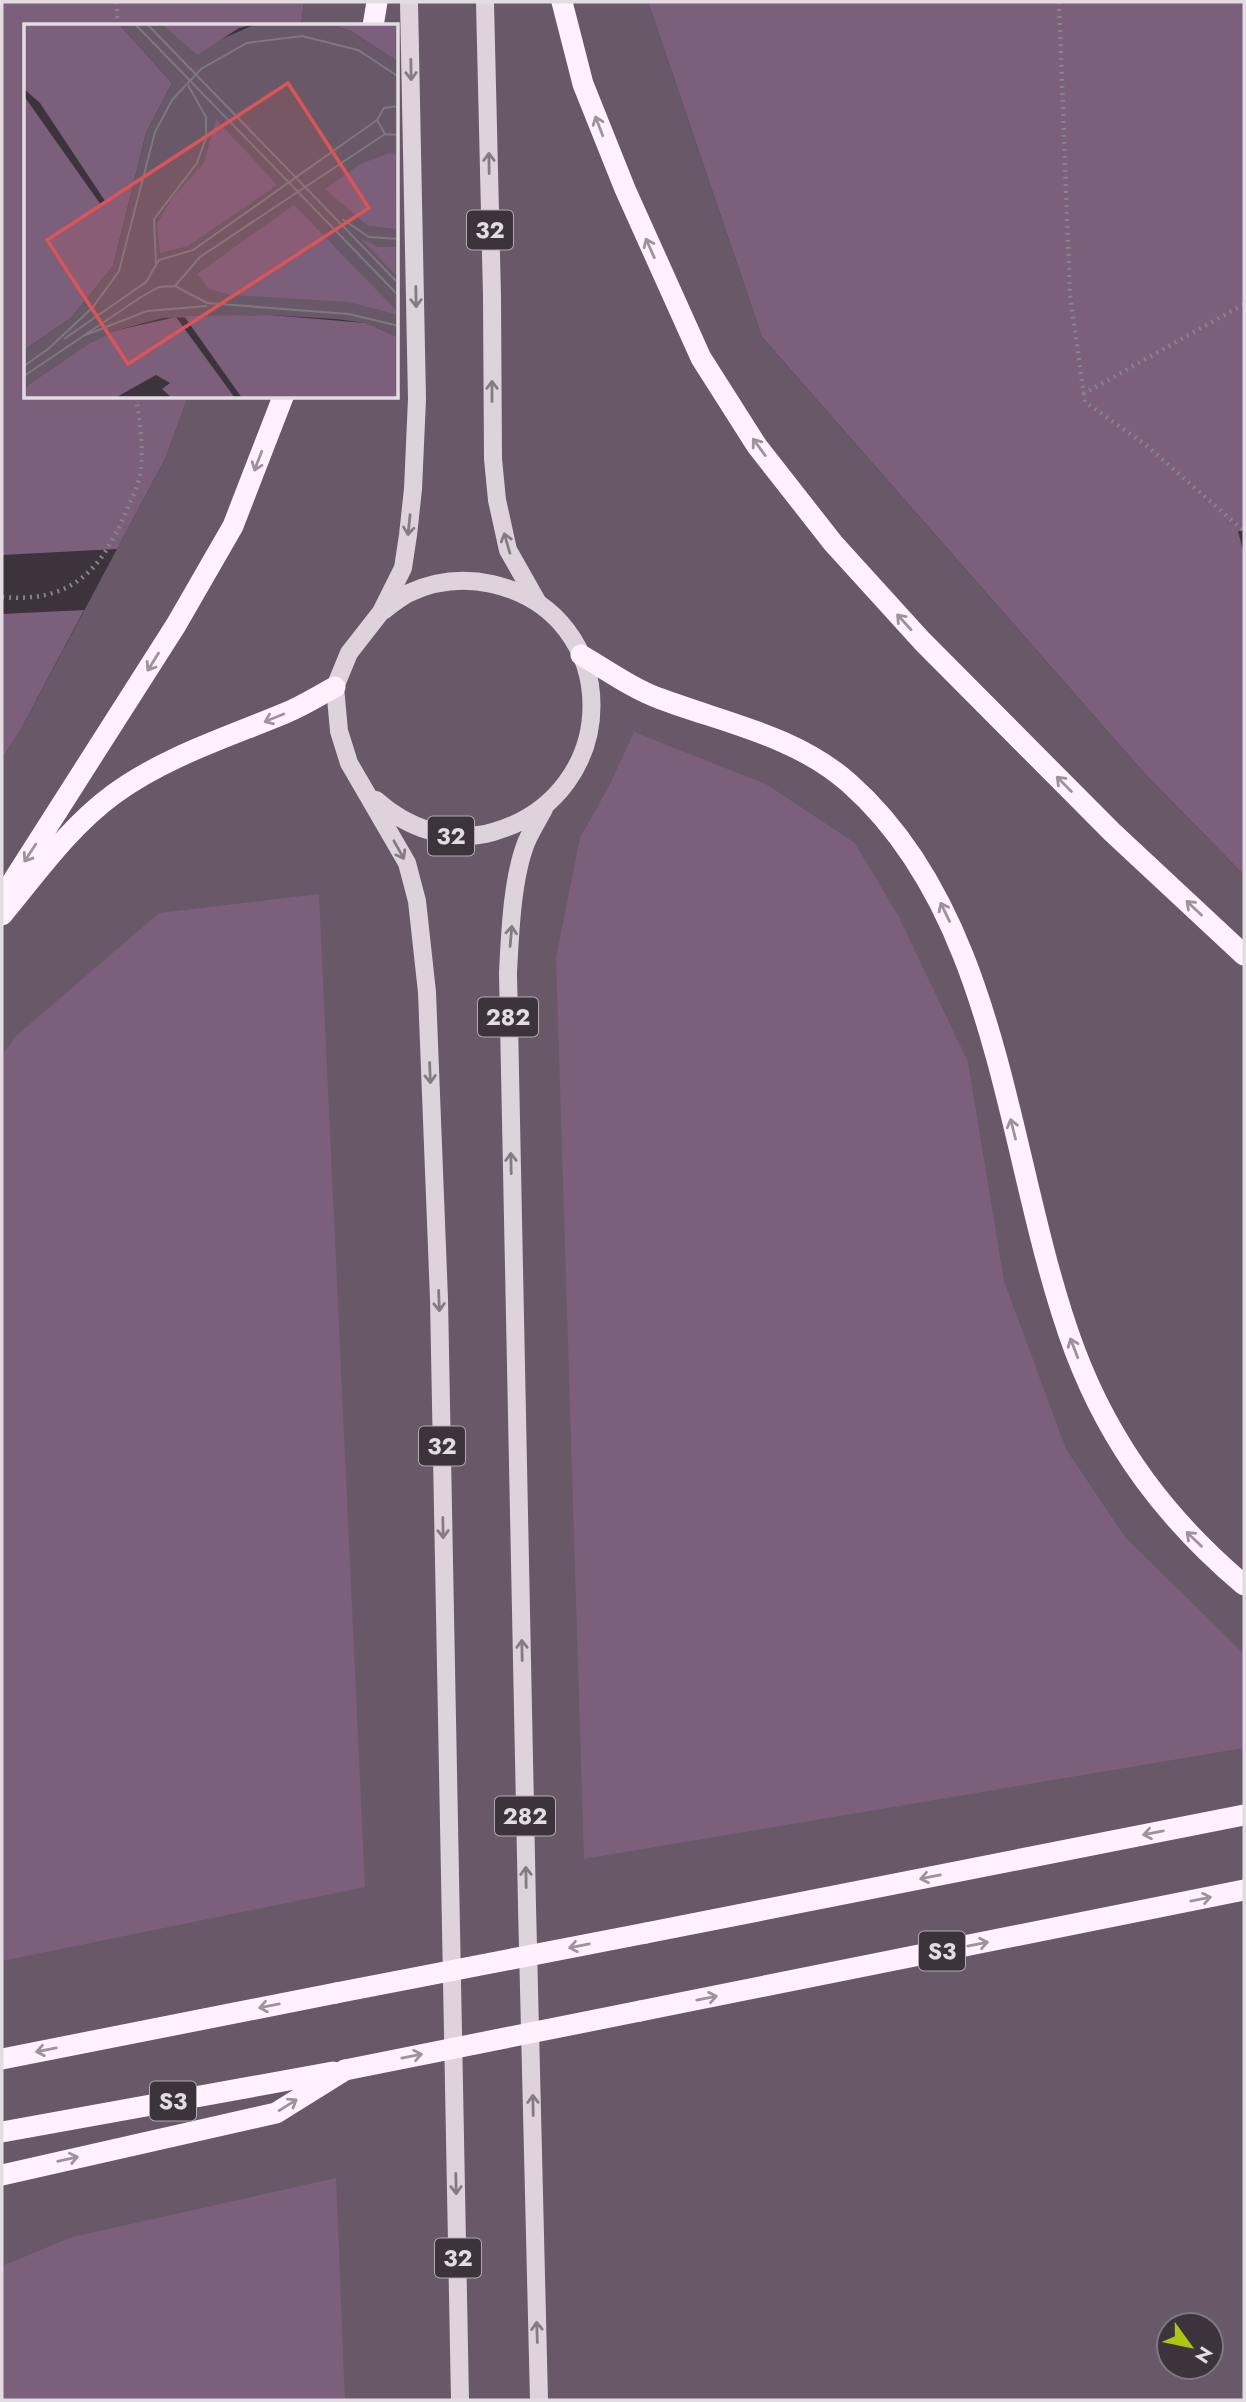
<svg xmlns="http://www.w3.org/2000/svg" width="1246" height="2402" font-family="Jost,sans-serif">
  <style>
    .green { fill: #685868; fill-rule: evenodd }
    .forest { fill: #7b5f7b }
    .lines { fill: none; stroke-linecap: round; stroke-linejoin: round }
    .path { stroke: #898289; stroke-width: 4.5; stroke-dasharray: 2 5; stroke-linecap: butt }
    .major { stroke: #ded3dd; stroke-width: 18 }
    .highway { stroke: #fff2fe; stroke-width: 21 }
    .highway-bridge { stroke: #fff2fe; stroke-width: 21 }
    .oneway { stroke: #857b84 }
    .oneway2 { stroke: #9e929d }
    .labels { text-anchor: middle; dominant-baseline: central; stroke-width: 5; stroke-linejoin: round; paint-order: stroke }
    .shield { fill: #3c333c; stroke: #b1aab1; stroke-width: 2 }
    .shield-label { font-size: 23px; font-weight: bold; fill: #e3dde3 }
    .inset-road { fill: none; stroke: #7f777f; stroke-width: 2 }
    .view { fill: #d95557; fill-opacity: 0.15; stroke: #d95557; stroke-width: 3.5 }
    .inset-edge { fill: none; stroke: #e3dde3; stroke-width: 3.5 }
  </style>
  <rect width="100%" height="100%" fill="#3c333c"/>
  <path class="green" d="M304 2H648L762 337 1145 774 1244 875V2400H2V759L20 731 166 457 188 397H397V26H301ZM1169 2325H1211V2367H1169Z"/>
  <path class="forest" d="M2 2H304L301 26H26V397H188L166 457 117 549 2 555Z
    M648 2H1244V531H1238L1244 554V875L1145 774 762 337Z
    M84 610 20 731 2 759V614Z
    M634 732 766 784 855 843 899 917 968 1062 1004 1281 1066 1449 1125 1537 1244 1654V1748L584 1859 556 958 580 838 609 786Z
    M319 894 365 1887 2 1961V1055L16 1036 159 913Z
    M336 2178 345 2400H2V2266L72 2237Z"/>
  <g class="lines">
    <path class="path" d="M116 2 118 26
      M1059 2 1070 295 1085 402 1146 445 1244 531
      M1083 394 1244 304
      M2 597C69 603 100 573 125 514 131 500 140 483 141 468 143 444 140 421 136 397"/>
    <path class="major" d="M409 2 417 399 413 489 408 535 403 568 381 612 349 653 335 687 339 731 349 763 407 863 417 901 427 992 439 1299 460 2400
      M485 2 492 296 493 459 497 500 508 550 538 603
      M376 800C407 828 451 844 493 832 624 795 625 614 492 584 464 578 435 581 409 593 400 598 391 605 383 611
      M539 2400 527 1906 508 973C510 934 512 879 526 843 531 831 538 820 544 809"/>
    <path class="highway" d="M562 2 583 84 625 189 701 358 757 446 833 543 922 641 1112 832 1244 955
      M373 26 377 2
      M581 655C607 670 633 689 661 699 725 723 796 736 849 783 1004 920 1006 1167 1075 1351 1111 1446 1167 1520 1244 1585
      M2 898 176 625 233 526 283 397
      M2 915C37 873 69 827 114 794 165 757 225 738 283 714 301 707 318 696 335 687
      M646 1933 1244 1815
      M640 2011 1244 1890
      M2 2059 336 1993
      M2 2132 333 2072
      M2 2175 276 2113 345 2070"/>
    <path class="highway-bridge" d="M336 1993 646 1933
      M345 2070 640 2011"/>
  </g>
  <defs><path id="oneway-shaft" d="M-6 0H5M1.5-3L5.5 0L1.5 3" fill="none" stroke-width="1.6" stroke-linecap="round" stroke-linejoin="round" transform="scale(1.75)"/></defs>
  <g class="oneway">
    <use href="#oneway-shaft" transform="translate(411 70) rotate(89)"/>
    <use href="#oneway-shaft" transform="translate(489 163) rotate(-91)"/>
    <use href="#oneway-shaft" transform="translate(416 297) rotate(89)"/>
    <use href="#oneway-shaft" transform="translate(492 391) rotate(-90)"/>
    <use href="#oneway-shaft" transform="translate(409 525) rotate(96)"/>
    <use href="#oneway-shaft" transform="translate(507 543) rotate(-106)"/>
    <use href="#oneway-shaft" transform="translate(399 850) rotate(61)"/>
    <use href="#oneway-shaft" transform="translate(511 936) rotate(-85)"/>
    <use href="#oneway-shaft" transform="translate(430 1073) rotate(88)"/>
    <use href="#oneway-shaft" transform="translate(511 1163) rotate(-91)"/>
    <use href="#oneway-shaft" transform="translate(439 1301) rotate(88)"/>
    <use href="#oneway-shaft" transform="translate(443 1528) rotate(89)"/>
    <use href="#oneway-shaft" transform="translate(522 1650) rotate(-91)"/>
    <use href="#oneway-shaft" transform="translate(526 1877) rotate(-91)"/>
    <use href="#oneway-shaft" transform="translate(533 2105) rotate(-91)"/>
    <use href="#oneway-shaft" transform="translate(456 2184) rotate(89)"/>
    <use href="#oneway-shaft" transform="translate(537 2332) rotate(-92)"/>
  </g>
  <g class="oneway2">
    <use href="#oneway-shaft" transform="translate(599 126) rotate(-111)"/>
    <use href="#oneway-shaft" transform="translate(650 248) rotate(-114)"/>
    <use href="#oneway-shaft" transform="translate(759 447) rotate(-126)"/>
    <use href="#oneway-shaft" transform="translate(258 461) rotate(111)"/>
    <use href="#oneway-shaft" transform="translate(904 622) rotate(-132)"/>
    <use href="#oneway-shaft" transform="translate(153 662) rotate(122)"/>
    <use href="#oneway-shaft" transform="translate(274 718) rotate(158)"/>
    <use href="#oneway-shaft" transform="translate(1064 784) rotate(-135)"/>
    <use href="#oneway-shaft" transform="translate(30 853) rotate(123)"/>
    <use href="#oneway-shaft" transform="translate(1194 908) rotate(-137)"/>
    <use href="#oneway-shaft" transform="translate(945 912) rotate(-116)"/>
    <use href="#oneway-shaft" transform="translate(1013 1129) rotate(-104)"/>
    <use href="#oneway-shaft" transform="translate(1074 1348) rotate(-111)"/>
    <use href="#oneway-shaft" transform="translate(1194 1539) rotate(-136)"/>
    <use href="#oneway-shaft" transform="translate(1153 1833) rotate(169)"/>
    <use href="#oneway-shaft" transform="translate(930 1877) rotate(169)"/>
    <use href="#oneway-shaft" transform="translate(1201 1899) rotate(-11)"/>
    <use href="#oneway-shaft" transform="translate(978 1944) rotate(-11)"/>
    <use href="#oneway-shaft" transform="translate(579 1946) rotate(169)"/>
    <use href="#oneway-shaft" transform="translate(707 1998) rotate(-11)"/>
    <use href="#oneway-shaft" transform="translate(269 2006) rotate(169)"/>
    <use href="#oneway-shaft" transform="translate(46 2050) rotate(169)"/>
    <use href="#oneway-shaft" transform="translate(412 2056) rotate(-11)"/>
    <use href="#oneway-shaft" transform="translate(288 2105) rotate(-32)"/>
    <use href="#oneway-shaft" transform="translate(68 2159) rotate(-13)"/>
  </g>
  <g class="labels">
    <g class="shield">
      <rect x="467" y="210.5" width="46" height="39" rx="5"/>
      <rect x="428" y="816.5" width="46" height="39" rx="5"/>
      <rect x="478" y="997.5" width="60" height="39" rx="5"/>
      <rect x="419" y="1426.5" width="46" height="39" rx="5"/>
      <rect x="495" y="1796.5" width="60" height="39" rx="5"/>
      <rect x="919" y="1931.5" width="46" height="39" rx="5"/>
      <rect x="150" y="2081.5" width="46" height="39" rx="5"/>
      <rect x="435" y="2238.5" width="46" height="39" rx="5"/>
    </g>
    <g class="shield-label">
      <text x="490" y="230">32</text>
      <text x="451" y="836">32</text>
      <text x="508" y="1017">282</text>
      <text x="442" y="1446">32</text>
      <text x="525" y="1816">282</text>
      <text x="942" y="1951">S3</text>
      <text x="173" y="2101">S3</text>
      <text x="458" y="2258">32</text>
    </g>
  </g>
  <g transform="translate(24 24)">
    <rect width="374" height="374" fill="#3c333c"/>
    <path d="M95 0H138L182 22 232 0H304L327 7 374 38V313L342 299 312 295 246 291 139 294 90 307 0 364V326L47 294 89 242 122 109 148 59Z" fill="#685868"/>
    <path d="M0 0H95L148 59 122 109 89 242 47 294 0 326V72L77 181 81 177 16 79 0 65ZM138 0H232L215 4 173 31ZM304 0H374V38L327 7ZM192 95 253 161 164 222 136 229 133 200 148 174 180 139ZM365 129 374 131 372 205 344 202 301 165 336 140ZM270 181 374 288V291L325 278 207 271 185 265 173 250ZM336 214 354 223H374V253ZM246 291 342 299 374 313V374H218L160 292ZM152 293 211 374H148L138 365 146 359 132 351 91 374H0V364L65 320 90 307Z" fill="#7b5f7b"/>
    <path class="inset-road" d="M111 0 375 272M123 0 375 260M375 82 360 84 353 96 361 110 375 111M318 195 345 213 375 215M132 240 130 195 173 139 182 114V93L164 61M151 262 183 279 325 290 375 302M59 312 123 287 183 282M40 315 122 258 135 236 169 226 353 96M22 327 69 283 95 247 131 108 148 76 177 45 223 19 278 12 334 26 375 53M0 342 24 325M0 352 117 273 135 263 151 262 176 233 361 110"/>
    <path class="view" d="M264 59 345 184 104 340 23 216Z"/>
    <rect width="374" height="374" class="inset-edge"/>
  </g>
  <rect width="1246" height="2402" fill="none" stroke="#e3dde3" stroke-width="7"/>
  <g transform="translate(1190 2346) rotate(123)"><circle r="33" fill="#3c333c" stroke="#7f777f" stroke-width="2"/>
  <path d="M0-5L12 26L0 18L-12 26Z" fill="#acc611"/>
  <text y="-10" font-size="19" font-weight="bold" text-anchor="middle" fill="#e3dde3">N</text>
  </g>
</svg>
